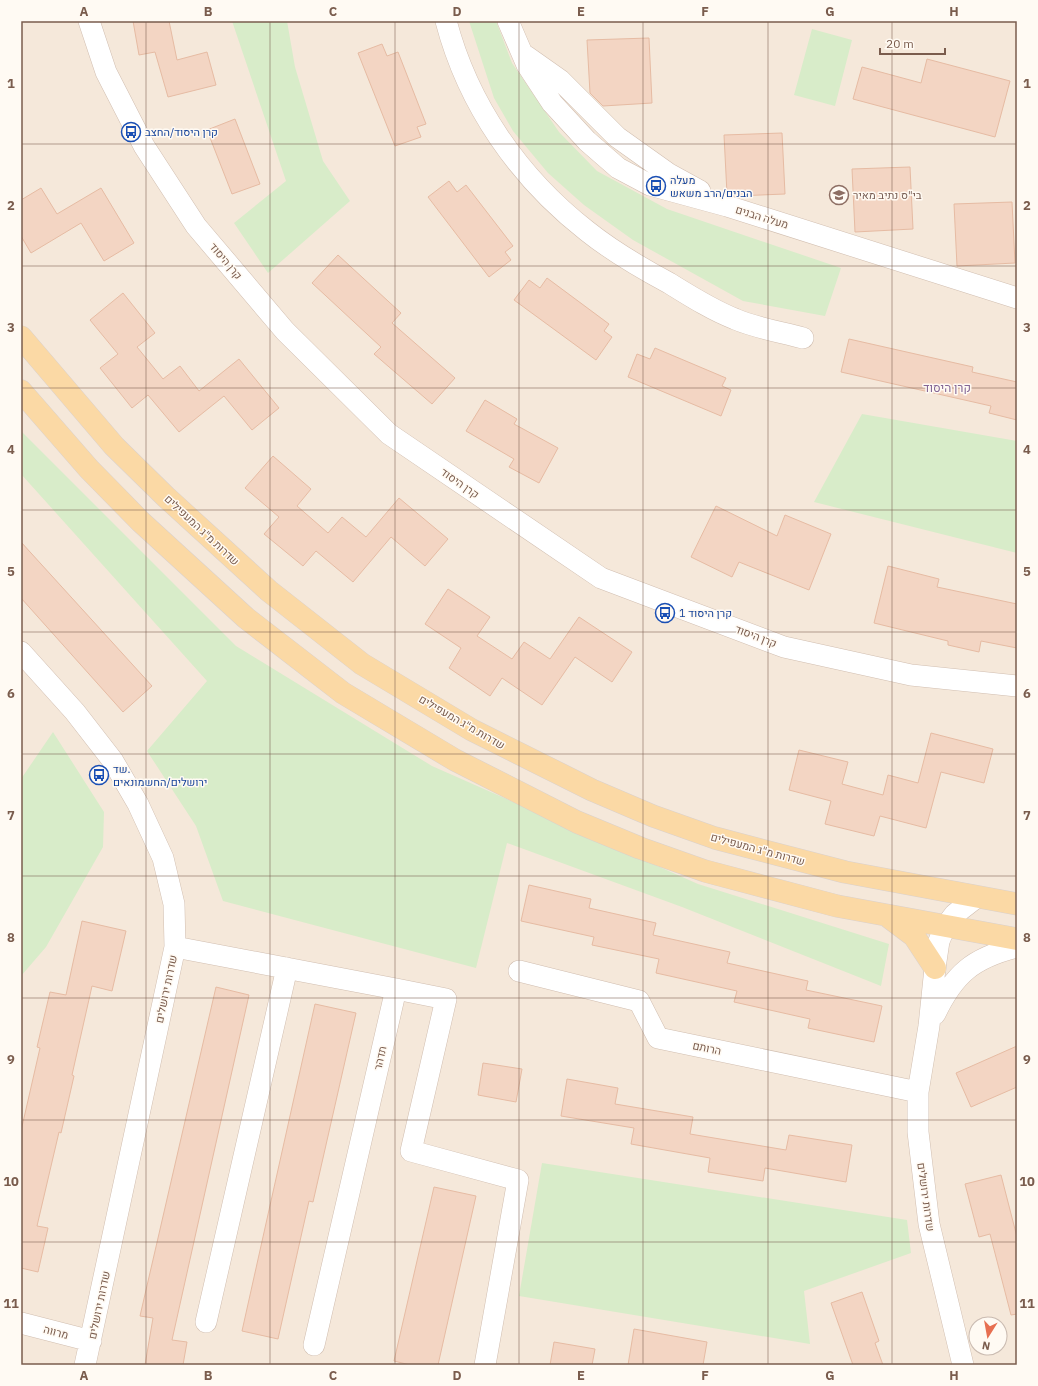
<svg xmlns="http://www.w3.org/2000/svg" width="1038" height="1386" font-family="'IBM Plex Sans',Heebo,sans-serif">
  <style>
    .residential { fill: #f5e8da; fill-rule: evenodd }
    .green { fill: #d8ecc9 }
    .building { fill: #f3d5c3; stroke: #e6bba3 }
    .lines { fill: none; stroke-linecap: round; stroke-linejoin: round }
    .minor-casing { stroke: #d1beb0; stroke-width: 22 }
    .major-casing { stroke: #dad1cd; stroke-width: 23 }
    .minor { stroke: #fff; stroke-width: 21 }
    .major { stroke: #fbd9a5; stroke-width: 22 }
    .grid { fill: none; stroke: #7a5c4d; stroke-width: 1; stroke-opacity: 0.55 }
    .labels { text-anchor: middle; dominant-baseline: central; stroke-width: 3; stroke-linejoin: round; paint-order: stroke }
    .transit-label { font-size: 11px; fill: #164399; stroke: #fffaf3; text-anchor: start }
    .education-label { font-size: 11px; fill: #785e54; stroke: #fffaf3; text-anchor: start }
    .street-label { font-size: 11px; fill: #7a5c4d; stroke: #fffaf3 }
    .neighbourhood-label { font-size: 12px; fill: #846695; stroke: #fffaf3 }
    .neatline { fill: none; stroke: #7a5c4d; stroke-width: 1.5 }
    .grid-label { font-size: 13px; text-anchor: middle; font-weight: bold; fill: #7a5c4d }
  </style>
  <rect width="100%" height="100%" fill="#fdf6ec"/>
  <path class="residential" d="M21 21H1017V1365H21ZM976 1324H1000V1348H976Z"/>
  <path class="green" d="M232 21H287L295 67 323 161 350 201 268 273 234 223 286 181Z
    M469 21H496L512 63 559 132 597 171 667 209 841 268 825 316 743 301 633 240 584 205 548 173 513 131 494 98Z
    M812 29 852 40 835 106 794 95Z
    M862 414 1017 441V553L814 502Z
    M21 431 236 646 432 766 698 884 889 944 881 986 682 907 507 843 476 968 223 901 196 826 147 751 207 681 21 474Z
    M53 732 104 812 103 847 46 947 21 976V779Z
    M542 1163 907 1220 911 1253 804 1291 810 1344 519 1296Z"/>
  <path class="building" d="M133 21H169L177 60 207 52 216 85 168 97 155 52 139 55Z
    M649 38 652 103 603 106 590 93 587 40Z
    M382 44 387 56 398 52 426 124 417 127 421 137 395 146 358 53Z
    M927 59 1010 81 995 137 853 99 862 67 921 83Z
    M235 119 260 184 232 194 207 130Z
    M782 133 785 194 736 196 727 194 724 135Z
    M910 167 913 229 855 232 852 169Z
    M449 181 457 192 466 185 513 246 505 252 511 260 489 277 428 197Z
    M41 188 57 214 101 188 134 243 104 261 81 223 31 253 21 236V200Z
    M1012 202 1015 263 957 266 954 204Z
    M338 255 401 313 392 323 455 378 432 404 374 354 381 347 312 283Z
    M547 278 609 324 604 331 612 337 596 360 514 300 529 280 540 288Z
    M123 293 155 333 137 347 163 379 180 366 199 391 239 359 279 408 252 430 224 396 179 432 148 395 132 408 100 368 118 354 90 320Z
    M849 339 973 367 972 372 1017 382V420L989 413 991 406 841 372Z
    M655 348 726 378 722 386 731 390 721 416 628 377 637 354 650 359Z
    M485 400 517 419 514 424 558 448 539 483 509 467 514 459 466 431Z
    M273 456 311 489 297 506 328 533 342 517 366 537 399 498 448 539 425 566 391 537 353 582 316 551 303 566 264 534 279 517 245 488Z
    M716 506 777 536 785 515 831 534 809 590 739 562 732 577 691 557Z
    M21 542 152 686 123 712 21 598Z
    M888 566 939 579 937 587 1017 604V648L981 641 979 652 948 645V641L874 623Z
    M448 589 490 617 477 636 512 659 524 642 550 659 579 617 632 652 612 682 575 657 542 705 502 678 490 696 449 668 461 648 425 624Z
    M931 733 993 749 984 783 941 772 926 828 880 816 874 836 825 824 831 801 789 790 799 750 848 762 842 784 883 795 888 775 918 783Z
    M529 885 591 899 589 908 656 923 653 935 730 952 727 963 808 981 806 990 882 1006 874 1042 808 1028 810 1019 734 1002 737 991 656 973 659 959 592 945 594 937 521 921Z
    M82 921 126 931 112 991 92 986 72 1075 74 1076 61 1133 59 1132 37 1226 48 1228 38 1272 21 1268V1131L40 1048 37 1047 50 992 66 995Z
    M216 987 249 995 172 1340 187 1342 183 1365H145L153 1318 140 1316Z
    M315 1004 356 1013 313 1202 309 1201 278 1339 242 1331Z
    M1017 1046V1087L971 1107 956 1073Z
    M483 1063 522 1069 516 1102 478 1095Z
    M567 1079 618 1088 615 1104 693 1117 690 1134 786 1150 789 1135 852 1145 846 1182 765 1168 763 1181 708 1172 710 1158 631 1144 634 1128 561 1116Z
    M1001 1175 1017 1237V1314L1011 1315 990 1234 979 1237 965 1184Z
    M434 1187 476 1196 438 1365H410L394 1361Z
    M862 1292 879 1341 875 1343 883 1365H853L831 1303Z
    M634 1329 707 1342 703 1365H628Z
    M554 1342 595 1349 592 1365H550Z"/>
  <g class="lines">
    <defs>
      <path id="minor" d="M89 21 106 72 144 146 196 226 285 331 389 434 601 578 784 647 911 675 1017 686
        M446 21C468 105 519 178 587 231 612 251 641 268 669 283 690 296 712 310 735 319 756 328 781 332 803 338
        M508 21 527 65 552 103 587 141 618 168 650 185 727 206 1017 298
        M526 56 560 80 617 137 669 174 700 191
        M21 652 75 712 113 761 138 804 163 858 174 904 175 947 85 1365
        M175 947 396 989 314 1345
        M519 971 639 1001 658 1038 918 1092
        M396 989 446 999 411 1151 518 1180 485 1365
        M935 1014C954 974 973 958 1017 947
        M206 1322 287 968
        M21 1323 91 1341
        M963 1365 929 1224 918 1132V1092L929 1026 935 968 939 941 945 927 955 914 977 897"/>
      <path id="major" d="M21 337 114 446 166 497 269 591 362 664 472 730 592 790 653 816 715 838 845 872 1017 904
        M21 391 89 469 141 522 246 618 343 693 455 760 577 822 640 848 705 871 837 906 1017 939
        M890 918 914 936 935 968"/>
    </defs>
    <use href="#minor" class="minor-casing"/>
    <use href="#major" class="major-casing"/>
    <use href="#minor" class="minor"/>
    <use href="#major" class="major"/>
  </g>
  <path class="grid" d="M146 21V1365M270 21V1365M395 21V1365M519 21V1365M643 21V1365M768 21V1365M892 21V1365M21 144H1017M21 266H1017M21 388H1017M21 510H1017M21 632H1017M21 754H1017M21 876H1017M21 998H1017M21 1120H1017M21 1242H1017"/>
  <defs>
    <symbol id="bus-ring" viewBox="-11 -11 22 22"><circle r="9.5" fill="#fffaf3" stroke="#1a4fb4" stroke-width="1.5"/><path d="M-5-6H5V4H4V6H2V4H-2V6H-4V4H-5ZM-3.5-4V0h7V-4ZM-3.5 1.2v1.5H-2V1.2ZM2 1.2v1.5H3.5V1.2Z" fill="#1a4fb4"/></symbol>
    <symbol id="school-ring" viewBox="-11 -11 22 22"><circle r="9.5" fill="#fffaf3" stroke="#8d6e63" stroke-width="1.5"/><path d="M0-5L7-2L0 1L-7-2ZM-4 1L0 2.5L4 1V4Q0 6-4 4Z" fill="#8d6e63"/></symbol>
  </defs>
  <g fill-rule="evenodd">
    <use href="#bus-ring" x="120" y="121" width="22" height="22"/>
    <use href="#bus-ring" x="645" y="175" width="22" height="22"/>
    <use href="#school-ring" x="828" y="184" width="22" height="22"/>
    <use href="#bus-ring" x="654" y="602" width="22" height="22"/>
    <use href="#bus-ring" x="88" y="764" width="22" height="22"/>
  </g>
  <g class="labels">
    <g class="transit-label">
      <text x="145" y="132">קרן היסוד/החצב</text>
      <text x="670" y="180">מעלה<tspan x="670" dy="13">הבנים/הרב משאש</tspan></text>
      <text x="679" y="613">קרן היסוד 1</text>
      <text x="113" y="769">שד.<tspan x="113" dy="13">ירושלים/החשמונאים</tspan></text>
    </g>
    <g class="education-label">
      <text x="853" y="195">בי"ס נתיב מאיר</text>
    </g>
    <g class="street-label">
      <text transform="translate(762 217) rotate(17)">מעלה הבנים</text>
      <text transform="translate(226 261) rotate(50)">קרן היסוד</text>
      <text transform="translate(460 483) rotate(35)">קרן היסוד</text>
      <text transform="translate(202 530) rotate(43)">שדרות מ"ג המעפילים</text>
      <text transform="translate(756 636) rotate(21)">קרן היסוד</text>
      <text transform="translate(462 722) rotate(30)">שדרות מ"ג המעפילים</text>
      <text transform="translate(758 849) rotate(15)">שדרות מ"ג המעפילים</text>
      <text transform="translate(166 989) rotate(-78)">שדרות ירושלים</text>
      <text transform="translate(707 1048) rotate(12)">הרותם</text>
      <text transform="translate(380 1058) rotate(-77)">תדהר</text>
      <text transform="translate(926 1197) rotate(82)">שדרות ירושלים</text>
      <text transform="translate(99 1305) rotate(-78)">שדרות ירושלים</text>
      <text transform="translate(56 1332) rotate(15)">מרווה</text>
    </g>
    <g class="neighbourhood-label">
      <text x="947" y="387">קרן היסוד</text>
    </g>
  </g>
  <rect width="1038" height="1386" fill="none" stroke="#fffaf3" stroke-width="44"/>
  <g transform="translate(988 1336) rotate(191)"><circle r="19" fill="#fffaf3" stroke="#cabbb1"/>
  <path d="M0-3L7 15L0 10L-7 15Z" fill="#e76f51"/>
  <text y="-6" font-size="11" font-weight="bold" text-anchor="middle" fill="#7a5c4d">N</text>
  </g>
  <path d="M880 48v6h65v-6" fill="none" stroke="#7a5c4d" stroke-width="2"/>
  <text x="886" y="48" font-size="12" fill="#7a5c4d" stroke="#fffaf3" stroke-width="3" paint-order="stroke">20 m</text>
  <rect x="22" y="22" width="994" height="1342" class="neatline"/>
  <g class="grid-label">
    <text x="84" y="16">A</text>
    <text x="208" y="16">B</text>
    <text x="333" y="16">C</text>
    <text x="457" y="16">D</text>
    <text x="581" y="16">E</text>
    <text x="705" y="16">F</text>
    <text x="830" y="16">G</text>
    <text x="954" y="16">H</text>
    <text x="11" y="88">1</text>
    <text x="1027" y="88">1</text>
    <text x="11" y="210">2</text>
    <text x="1027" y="210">2</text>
    <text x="11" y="332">3</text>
    <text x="1027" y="332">3</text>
    <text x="11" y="454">4</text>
    <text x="1027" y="454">4</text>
    <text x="11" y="576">5</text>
    <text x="1027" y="576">5</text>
    <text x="11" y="698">6</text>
    <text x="1027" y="698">6</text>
    <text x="11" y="820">7</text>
    <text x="1027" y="820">7</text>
    <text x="11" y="942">8</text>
    <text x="1027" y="942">8</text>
    <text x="11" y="1064">9</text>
    <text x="1027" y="1064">9</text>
    <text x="11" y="1186">10</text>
    <text x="1027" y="1186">10</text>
    <text x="11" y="1308">11</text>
    <text x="1027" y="1308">11</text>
    <text x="84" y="1380">A</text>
    <text x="208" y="1380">B</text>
    <text x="333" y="1380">C</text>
    <text x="457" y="1380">D</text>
    <text x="581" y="1380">E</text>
    <text x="705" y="1380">F</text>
    <text x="830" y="1380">G</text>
    <text x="954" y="1380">H</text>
  </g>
</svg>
